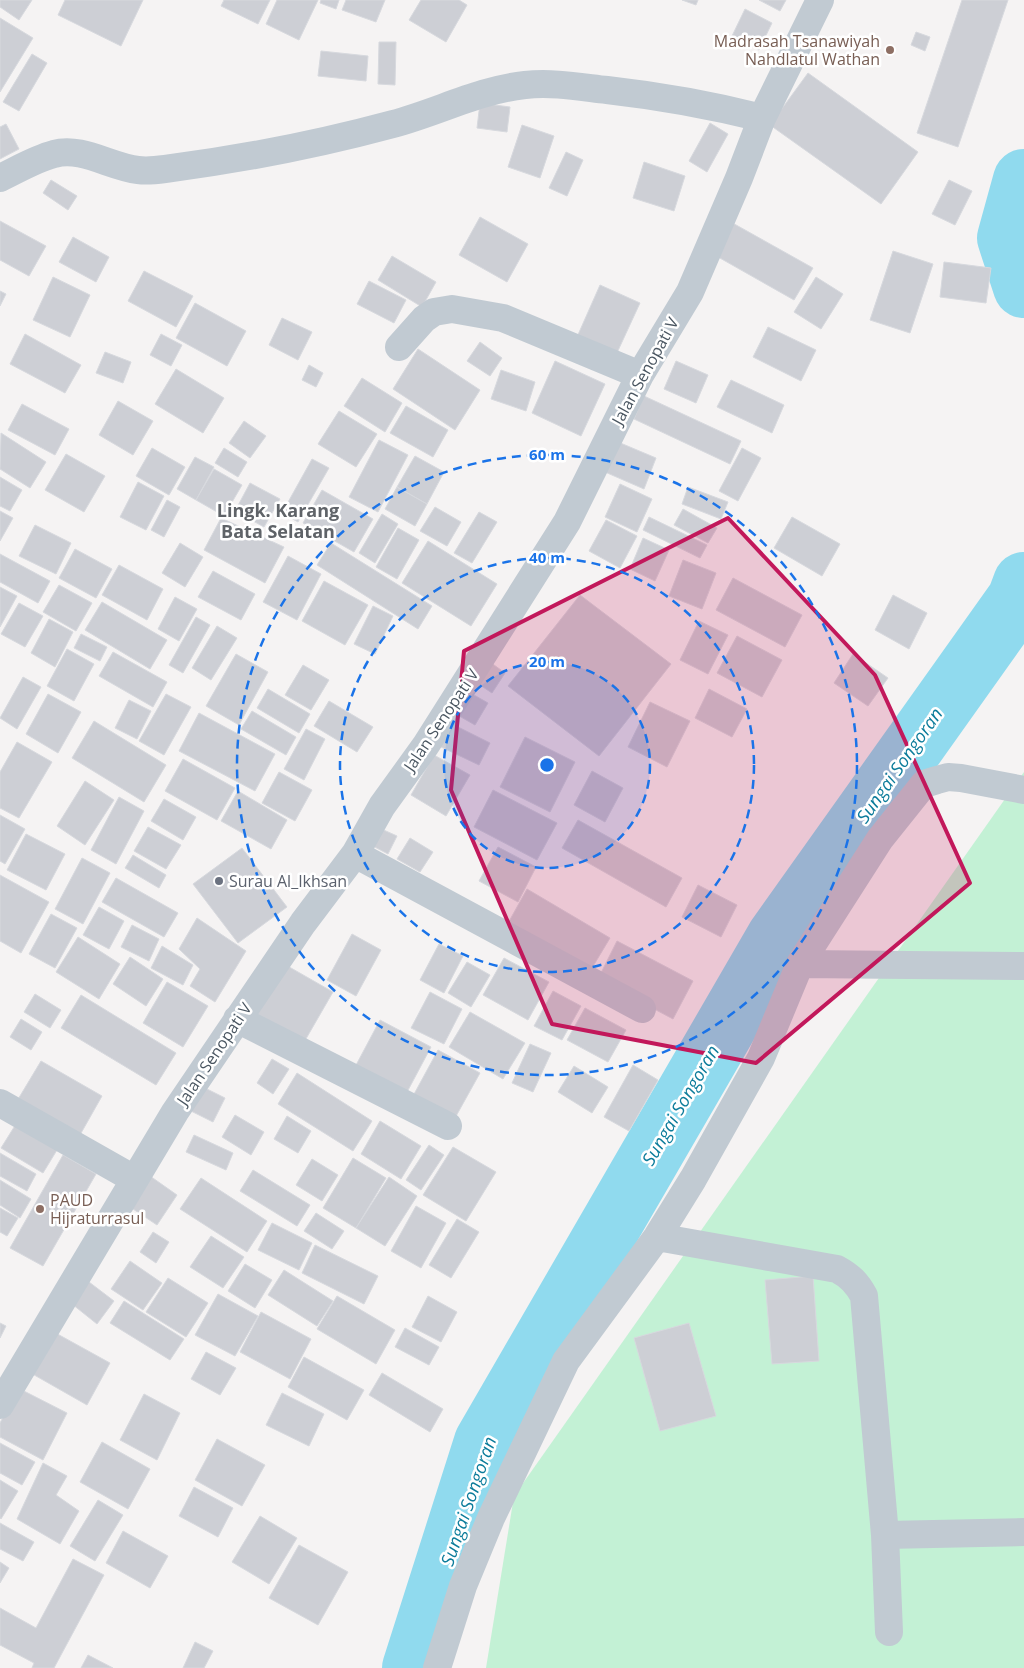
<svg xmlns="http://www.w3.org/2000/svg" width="1024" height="1668" font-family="'Open Sans',sans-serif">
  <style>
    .green { fill: #c3f1d5 }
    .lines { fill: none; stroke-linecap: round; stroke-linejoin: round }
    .river { stroke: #90daee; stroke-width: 62 }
    .building { fill: #cdcfd5; stroke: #d7d9de }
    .minor { stroke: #c1cad2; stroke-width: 28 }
    .marked { fill: #c2185b; fill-opacity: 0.2; stroke: #c2185b; stroke-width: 4; stroke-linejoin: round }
    .ring { fill: none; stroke: #1a73e8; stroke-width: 2.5; stroke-dasharray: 9 6 }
    .education-dot { fill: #8d6e63; stroke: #fff; stroke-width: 2 }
    .worship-dot { fill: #6b7280; stroke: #fff; stroke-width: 2 }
    .labels { text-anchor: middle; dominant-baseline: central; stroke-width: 5; stroke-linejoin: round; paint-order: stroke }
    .education-label { font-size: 16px; fill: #785e54; stroke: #fff; text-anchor: end }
    .street-label { font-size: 16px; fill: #4a5661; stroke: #fff }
    .worship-label { font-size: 16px; fill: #5b616d; stroke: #fff; text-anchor: start }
    .neighbourhood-label { font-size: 18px; font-weight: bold; fill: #5f6368; stroke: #fff }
    .water-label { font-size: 18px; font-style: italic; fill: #0c7c9b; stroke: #fff }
    .centre { fill: #1a73e8; stroke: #fff; stroke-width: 2.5 }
    .ring-label { font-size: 15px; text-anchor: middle; font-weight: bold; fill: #1a73e8; stroke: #fff; stroke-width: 5; stroke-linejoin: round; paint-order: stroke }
  </style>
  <rect width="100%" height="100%" fill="#f5f3f3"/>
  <path class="green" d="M1024 772V1668H486L514 1496Z"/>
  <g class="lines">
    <path class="river" d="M1024 180 1008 238 1024 287
      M413 1668 485 1442 777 938 1018 599 1024 583"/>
  </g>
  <path class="building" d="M0 0H32L19 20 0 7Z
    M65 0H143L121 46 58 15Z
    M224 0H270L258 24 221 6Z
    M277 0H318L299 40 266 24Z
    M321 0H339L336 9 320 3Z
    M346 0H385L376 22 342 10Z
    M421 0H459L467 5 446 42 409 20Z
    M682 0H698L696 5Z
    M759 0H786L780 11Z
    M962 0H1008L958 147 917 133Z
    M745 9 772 23 759 50 732 36Z
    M0 18 33 38 0 92Z
    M916 32 930 37 925 51 911 45Z
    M379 42H396L395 85 378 84Z
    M321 51 368 56 366 81 318 76Z
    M32 54 47 63 19 111 3 102Z
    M808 73 918 152 881 204 770 125Z
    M480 103 510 107 507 132 477 128Z
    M710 123 728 134 707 172 689 161Z
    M6 124 19 149 0 159V127Z
    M522 125 554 136 540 178 508 167Z
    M566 152 583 160 567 196 549 188Z
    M644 162 685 176 674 211 633 198Z
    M51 180 77 196 68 210 43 193Z
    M949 180 972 191 955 225 932 214Z
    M480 217 528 244 507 282 459 255Z
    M0 221 46 246 29 276 0 260Z
    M729 221 813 268 794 300 711 253Z
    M73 237 109 257 96 282 59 262Z
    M893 251 933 264 910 333 870 320Z
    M392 256 436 282 422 307 378 280Z
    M944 262 991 268 986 303 940 297Z
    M144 271 193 296 176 327 128 301Z
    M53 277 90 295 70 337 33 320Z
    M816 277 843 294 821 329 794 312Z
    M369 281 406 300 394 323 357 304Z
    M600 285 640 303 616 355 577 337Z
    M0 291 6 294 0 306Z
    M195 303 246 331 227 366 176 338Z
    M282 318 312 332 298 360 269 345Z
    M768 327 816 350 801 381 753 357Z
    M25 334 81 365 65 393 10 364Z
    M161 334 182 345 171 366 150 355Z
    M480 342 502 358 490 376 467 361Z
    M418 349 480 390 455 430 393 389Z
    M105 352 131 362 123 383 96 373Z
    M555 361 605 384 581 436 532 413Z
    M676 361 708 375 696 403 664 389Z
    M309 365 323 373 316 387 302 380Z
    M176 369 224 398 203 433 155 404Z
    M501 370 535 382 526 411 491 399Z
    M362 378 402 403 385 432 344 406Z
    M731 380 784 405 772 433 717 407Z
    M644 396 741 441 730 464 634 419Z
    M118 401 153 421 133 455 99 435Z
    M22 404 69 429 55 455 8 430Z
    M406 406 448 430 433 457 390 433Z
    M339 411 377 434 356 467 318 444Z
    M244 421 266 436 250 458 229 443Z
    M1 433 46 462 30 488 0 469Z
    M379 440 408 455 378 512 349 497Z
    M618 442 656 458 644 489 605 472Z
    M152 448 185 467 169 495 136 476Z
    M224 448 247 462 238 477 215 463Z
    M742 448 761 458 738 501 719 491Z
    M66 454 105 476 84 512 45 490Z
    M415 456 444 472 427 504 397 487Z
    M195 457 214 467 196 500 177 489Z
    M312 459 329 468 298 522 282 513Z
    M214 469 242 485 224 516 196 500Z
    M0 477 22 490 10 511 0 506Z
    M138 482 164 496 146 530 120 517Z
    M250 483 280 499 264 527 235 511Z
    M620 484 652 499 637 532 605 517Z
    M397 487 427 504 415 526 385 509Z
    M688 487 728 502 721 519 682 504Z
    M322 490 373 519 354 552 303 523Z
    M167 500 180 507 164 537 151 530Z
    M435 507 461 522 447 546 420 531Z
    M683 509 717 528 708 543 674 525Z
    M0 511 13 518 0 541Z
    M479 512 497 522 472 563 454 553Z
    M382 514 398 524 375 563 359 553Z
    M649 517 707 545 700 558 643 530Z
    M792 517 840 544 822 576 774 548Z
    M221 518 284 547 265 583 204 550Z
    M606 520 637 536 620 568 589 551Z
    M35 525 71 543 56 574 19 556Z
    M398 528 419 540 397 579 376 567Z
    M643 538 669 550 655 581 630 569Z
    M428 541 497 584 471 626 402 583Z
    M180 543 203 557 185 587 162 573Z
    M331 543 432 606 418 629 317 565Z
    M75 549 112 569 96 598 59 578Z
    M0 554 50 581 38 603 0 582Z
    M288 556 321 574 297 620 263 602Z
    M683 560 716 573 702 609 669 596Z
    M119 565 163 589 147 620 102 595Z
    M213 571 255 594 241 620 198 597Z
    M733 578 802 615 785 647 716 610Z
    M324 581 368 605 345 645 302 621Z
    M59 585 92 603 76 631 43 612Z
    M0 587 17 596 0 627Z
    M580 595 671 664 599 756 508 686Z
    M893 595 927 613 909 649 875 630Z
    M175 597 197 609 179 641 158 629Z
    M102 602 167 640 150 669 85 630Z
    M19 603 43 616 25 647 1 634Z
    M373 606 393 616 375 654 354 644Z
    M196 617 210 625 183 673 169 665Z
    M49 619 73 632 55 667 31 653Z
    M699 621 728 635 708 674 680 660Z
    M217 626 237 638 211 680 192 668Z
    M81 634 107 647 100 661 74 648Z
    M737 636 782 660 762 697 717 673Z
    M67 649 94 664 74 701 47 686Z
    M113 652 167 682 153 707 99 676Z
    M236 654 268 672 239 725 206 706Z
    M853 654 888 678 868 706 834 683Z
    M490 662 505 673 492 693 477 683Z
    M303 665 329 680 311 710 285 695Z
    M23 677 41 687 17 729 0 718Z
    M268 689 310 714 299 733 257 708Z
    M709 689 747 709 732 737 695 718Z
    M467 691 488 703 475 725 454 713Z
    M48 694 81 712 58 753 26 734Z
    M166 694 191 707 164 755 139 741Z
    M129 700 151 711 137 739 115 728Z
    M329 701 373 727 357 752 314 726Z
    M650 702 690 721 667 767 628 747Z
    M252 711 296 737 286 755 241 729Z
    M199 713 275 754 255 791 179 751Z
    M94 721 166 765 144 802 72 758Z
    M450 723 490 743 479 765 439 746Z
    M306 729 325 739 304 780 284 769Z
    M525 737 575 762 550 812 500 787Z
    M17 742 52 762 19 818 0 808V772Z
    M434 755 470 775 446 816 411 795Z
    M183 759 235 788 217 820 165 791Z
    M592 771 623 788 605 822 574 805Z
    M279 772 312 790 295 821 262 803Z
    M85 781 114 800 85 845 57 826Z
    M493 790 557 823 537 860 474 827Z
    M238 791 287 820 271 849 221 821Z
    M119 797 144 811 116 864 91 850Z
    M164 799 196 817 183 840 151 821Z
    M0 815 25 829 5 864 0 861Z
    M578 820 682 878 666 907 562 848Z
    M148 827 181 845 166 869 134 851Z
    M377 827 397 836 388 854 369 844Z
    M26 834 65 854 46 890 7 870Z
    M410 838 433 852 420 872 397 859Z
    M498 847 536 867 518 902 479 881Z
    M242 848 287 907 238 943 193 884Z
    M133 855 166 875 159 888 125 868Z
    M82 858 110 873 83 924 55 909Z
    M0 875 49 902 21 953 0 941Z
    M116 878 178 913 164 937 102 902Z
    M698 885 737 905 721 937 682 917Z
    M527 889 610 938 589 973 507 925Z
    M99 907 124 921 109 949 83 935Z
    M51 914 77 928 55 968 29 954Z
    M197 918 246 951 215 1002 190 986 200 969 179 949Z
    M132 925 159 939 149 961 121 947Z
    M352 934 381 950 356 996 327 980Z
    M78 937 120 964 99 999 56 972Z
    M617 941 693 981 673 1019 598 979Z
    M439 944 463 956 444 993 420 980Z
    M162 946 193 965 183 985 151 968Z
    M130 957 163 979 146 1006 113 984Z
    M504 958 549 982 528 1020 483 995Z
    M467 962 490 975 471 1007 448 993Z
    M284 964 333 992 303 1044 253 1016Z
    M167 982 208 1006 183 1047 143 1023Z
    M553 991 581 1006 562 1040 534 1026Z
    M430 992 462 1009 444 1044 411 1028Z
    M35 994 61 1010 50 1028 24 1012Z
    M81 995 176 1053 156 1085 61 1028Z
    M585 1008 626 1030 608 1062 567 1040Z
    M470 1012 525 1043 503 1079 449 1047Z
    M21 1019 42 1032 31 1050 10 1037Z
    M380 1020 431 1047 406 1094 355 1067Z
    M530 1044 551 1053 533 1092 512 1083Z
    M438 1050 480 1073 455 1118 413 1096Z
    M272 1059 289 1069 273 1094 257 1083Z
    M41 1061 102 1096 76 1142 14 1106Z
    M633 1065 658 1080 629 1131 604 1117Z
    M574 1066 608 1087 592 1113 558 1092Z
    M297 1073 372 1121 353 1151 278 1104Z
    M201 1086 225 1098 213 1122 189 1110Z
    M235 1115 264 1132 251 1155 222 1137Z
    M287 1116 311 1131 298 1153 274 1139Z
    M380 1121 421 1146 401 1179 361 1154Z
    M16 1124 57 1150 43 1173 1 1148Z
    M194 1135 233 1153 226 1170 186 1152Z
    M429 1145 444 1155 421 1190 406 1180Z
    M453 1147 496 1172 466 1221 423 1195Z
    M0 1153 36 1174 27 1191 0 1176Z
    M63 1155 96 1174 43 1266 10 1248Z
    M353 1158 386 1178 356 1228 323 1208Z
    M312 1159 338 1175 322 1201 296 1185Z
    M253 1170 310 1205 297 1226 240 1191Z
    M150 1176 177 1195 157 1225 130 1207Z
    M389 1177 417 1196 385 1246 356 1228Z
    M201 1178 267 1221 247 1252 180 1209Z
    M0 1180 31 1199 20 1218 0 1205Z
    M416 1206 446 1223 421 1268 391 1251Z
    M0 1208 18 1218 7 1236 0 1232Z
    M316 1213 344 1231 332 1249 304 1231Z
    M457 1219 479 1232 451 1278 429 1265Z
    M272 1223 312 1243 299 1270 258 1250Z
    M153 1232 169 1242 156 1263 140 1252Z
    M211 1236 244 1257 223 1288 190 1267Z
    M315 1245 378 1276 364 1304 302 1273Z
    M130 1261 162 1283 143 1310 111 1289Z
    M245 1264 272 1280 255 1308 228 1291Z
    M284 1270 333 1301 317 1326 268 1295Z
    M813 1276 819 1361 772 1364 765 1280Z
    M168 1278 208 1303 186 1337 146 1312Z
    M89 1282 114 1301 97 1324 72 1304Z
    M218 1294 258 1316 235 1356 195 1335Z
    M337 1296 395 1330 376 1364 317 1329Z
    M428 1296 457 1312 441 1342 412 1327Z
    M124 1301 184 1339 170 1360 110 1323Z
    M261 1312 311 1339 290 1379 240 1352Z
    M0 1323 6 1326 0 1338Z
    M689 1323 716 1416 660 1431 634 1338Z
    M405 1328 439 1347 429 1365 395 1347Z
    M52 1331 110 1363 87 1405 29 1372Z
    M206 1352 236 1368 220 1395 191 1379Z
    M304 1357 364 1390 347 1420 288 1387Z
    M382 1373 443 1409 430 1432 369 1395Z
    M18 1388 67 1413 43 1460 0 1437V1423Z
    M282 1393 324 1414 309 1446 266 1425Z
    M144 1394 180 1413 157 1460 120 1440Z
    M217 1439 265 1465 242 1506 195 1480Z
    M102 1442 150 1469 128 1509 80 1482Z
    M0 1443 35 1462 22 1485 0 1473Z
    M43 1463 67 1476 56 1495 79 1511 60 1544 17 1519Z
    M0 1480 18 1491 1 1519 0 1518Z
    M194 1487 233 1508 218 1537 179 1516Z
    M98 1500 123 1515 95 1561 70 1546Z
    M260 1516 297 1538 269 1584 232 1562Z
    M0 1523 34 1542 23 1561 0 1549Z
    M123 1531 168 1556 150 1588 106 1563Z
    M299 1545 348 1572 318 1625 269 1598Z
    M73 1559 104 1575 54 1668H32L34 1663 0 1645V1608L36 1628Z
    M0 1562 9 1568 0 1583Z
    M195 1642 213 1651 204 1668H183Z
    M88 1655 113 1668H81Z"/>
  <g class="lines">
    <path class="minor" d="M0 178C17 170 35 159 54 154 81 146 111 167 138 170 146 171 157 170 165 169 242 159 319 144 393 124 438 112 479 90 525 85 553 82 580 87 607 90 660 96 711 105 762 118
      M399 347 424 319 434 312 452 309 503 318 640 375
      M355 854 642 1009
      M800 964 1024 966
      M237 1019 448 1126
      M0 1103 134 1179
      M657 1237 837 1269C850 1276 857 1283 864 1296L885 1535 889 1632
      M0 1405 175 1112 303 923 355 854 382 806 426 745 567 522 640 375 690 292 739 178 762 118 820 0
      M885 1535 1024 1532
      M437 1668 463 1586 491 1518 566 1361 657 1237 693 1179 761 1058 800 964 880 839 924 784 937 780 948 777 961 778 1024 790"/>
  </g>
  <path class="marked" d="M728 518 875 675 970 883 756 1063 552 1024 451 790 464 651Z"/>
  <circle cx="547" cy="765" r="103" fill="#1a73e8" fill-opacity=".12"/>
  <g class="ring">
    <circle cx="547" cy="765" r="103"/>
    <circle cx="547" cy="765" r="207"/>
    <circle cx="547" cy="765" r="310"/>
  </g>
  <g class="education-dot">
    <circle cx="890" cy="50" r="5"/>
    <circle cx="40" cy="1209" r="5"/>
  </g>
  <circle class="worship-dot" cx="219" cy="881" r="5"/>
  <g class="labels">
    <g class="education-label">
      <text x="880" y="41">Madrasah Tsanawiyah<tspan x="880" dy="18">Nahdlatul Wathan</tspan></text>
      <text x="50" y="1200" text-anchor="start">PAUD<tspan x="50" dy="18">Hijraturrasul</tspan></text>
    </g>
    <g class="street-label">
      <text transform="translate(645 371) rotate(-61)">Jalan Senopati V</text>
      <text transform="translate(441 720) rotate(-56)">Jalan Senopati V</text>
      <text transform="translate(214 1054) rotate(-56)">Jalan Senopati V</text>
    </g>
    <g class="worship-label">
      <text x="229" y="881">Surau Al_Ikhsan</text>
    </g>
    <g class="neighbourhood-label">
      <text x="278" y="510">Lingk. Karang<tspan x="278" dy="21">Bata Selatan</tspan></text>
    </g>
    <g class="water-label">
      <text transform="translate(899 765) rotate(-55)">Sungai Songoran</text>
      <text transform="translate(680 1105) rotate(-60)">Sungai Songoran</text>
      <text transform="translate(468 1501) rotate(-71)">Sungai Songoran</text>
    </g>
  </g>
  <circle cx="547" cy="765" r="8" class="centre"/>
  <g class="ring-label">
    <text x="547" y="460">60 m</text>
    <text x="547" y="563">40 m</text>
    <text x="547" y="667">20 m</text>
  </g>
</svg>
